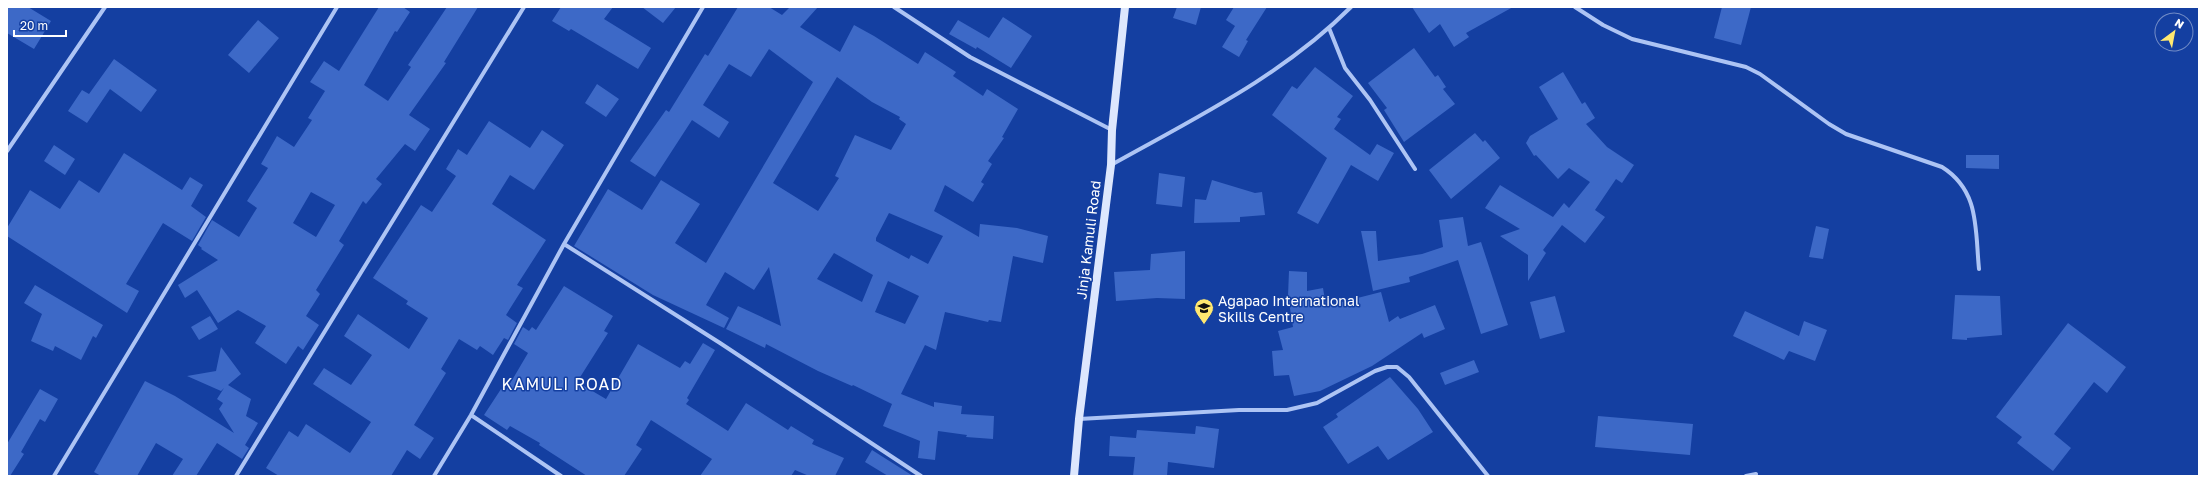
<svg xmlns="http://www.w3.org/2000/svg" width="2206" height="483" font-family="'Golos Text',sans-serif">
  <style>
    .building { fill: #3d69c7; fill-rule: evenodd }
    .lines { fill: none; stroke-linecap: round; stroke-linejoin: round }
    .street { stroke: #adc4f4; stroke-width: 4 }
    .secondary { stroke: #dde7fd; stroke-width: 8 }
    .labels { text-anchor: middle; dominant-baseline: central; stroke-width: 3; stroke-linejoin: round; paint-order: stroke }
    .street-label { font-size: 14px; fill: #fff; stroke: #143fa1 }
    .poi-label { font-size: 14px; fill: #fff; stroke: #143fa1; text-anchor: start }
    .quarter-label { font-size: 16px; letter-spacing: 1px; fill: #fff; stroke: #143fa1 }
  </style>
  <rect width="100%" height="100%" fill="#143fa1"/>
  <path class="building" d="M7 7H28L51 21 34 49 7 33Z
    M379 7H403L410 12 397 32 395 31 364 85 388 101 411 67 408 65 447 7H478L444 62 446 63 409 115 430 129 415 151 405 144 376 179 382 184 366 204 363 201 339 241 344 245 316 290 320 294 306 316 319 325 303 350 298 346 286 364 255 343 266 326 238 310 218 323 197 290 185 298 178 285 218 260 201 249 202 248 198 245 212 220 239 237 257 208 247 201 268 168 261 164 277 136 294 147 312 120 308 118 325 91 310 82 324 61 339 71ZM311 192 335 205 316 237 293 223Z
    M561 7H613L604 19 651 48 638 69 571 29 569 31 552 21Z
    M642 7H676L663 23Z
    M738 7H769L782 15 790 7H818L800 27 840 52 854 25 874 36 918 64 925 52 956 72 953 76 983 96 987 89 1018 109 1002 137 1004 138 988 161 992 164 981 182 984 184 973 202 945 185 934 211 979 237 980 224 1017 228 1048 236 1043 263 1013 256 1001 322 989 320 988 322 945 312 936 350 925 345 901 394 934 407V402L962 406 961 414 994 416 993 439 966 437 967 435 938 431 935 460 918 458 920 441 883 426 892 404 853 385 852 386 818 371 766 344 765 348 726 329 738 306 781 326 769 267 754 290 725 272 706 305 729 318 724 328 653 295 574 246 608 189 642 210 661 180 700 204 675 243 706 263 813 82 769 49 751 77 729 64 703 105 729 122 719 138 692 120 655 177 630 161 666 110 669 112 705 54 708 56ZM837 77 872 102 900 117 899 119 906 124 891 150 855 135 835 176 839 178 818 211 773 183ZM889 213 943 236 928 264 911 255 909 259 876 241V238ZM834 253 873 275 862 302 817 279ZM888 281 919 296 905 324 875 312Z
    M1177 7H1201L1196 25 1173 18Z
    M1234 7H1267L1246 40 1248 41 1239 57 1222 47 1235 26 1226 20Z
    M1412 7H1513L1466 33 1469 37 1454 47 1440 24 1429 33Z
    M1722 7H1751L1741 45 1714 38Z
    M1003 17 1032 36 1011 68 977 47 976 49 949 34 958 20 989 38Z
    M258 20 279 38 249 73 228 55Z
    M1414 48 1435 77 1438 75 1446 87 1443 89 1455 104 1404 142 1384 110 1387 108 1368 83Z
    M114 59 157 90 141 112 110 89 87 123 68 111 82 90 89 94Z
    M1315 67 1353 96 1337 117 1341 119 1334 129 1370 155 1377 144 1394 153 1378 181 1351 165 1318 224 1297 213 1327 158 1272 115 1292 86 1297 89Z
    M1563 72 1582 104 1585 102 1595 118 1586 124 1607 147 1634 165 1622 183 1616 179 1595 210 1605 217 1585 243 1562 225 1543 250 1546 253 1528 281V255L1500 236 1520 229 1485 208 1500 185 1553 217 1564 203 1569 208 1590 182 1569 168 1558 179 1536 155 1534 156 1526 143 1530 136 1558 119 1539 87Z
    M597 84 619 99 606 117 585 103Z
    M489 121 530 148 542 130 564 145 534 190 510 175 492 204 546 240 517 285 523 288 506 315 517 323 508 340 504 338 493 355 480 346 477 350 459 339 441 369 446 373 414 425 434 438 420 459 407 450 391 476H279L266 468 289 431 298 437 306 424 350 453 371 422 313 384 324 368 351 385 372 355 344 336 358 314 409 349 428 318 406 304 408 301 373 278 421 205 432 212 456 176 446 169 458 149 467 155Z
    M1475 133 1483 142 1485 140 1500 158 1451 199 1429 170Z
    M54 145 75 159 65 175 44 161Z
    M124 153 182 190 190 177 203 185 191 206 206 217 192 241 163 223 126 284 139 291 127 313 7 236V228L30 190 60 209 79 180 99 193Z
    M1966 155H1999V169L1966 168Z
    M1159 173 1185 177 1182 207 1156 204Z
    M1212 180 1255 193 1262 192 1265 215 1240 217V222L1194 223 1195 199 1206 200Z
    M1463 217 1468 246 1481 242 1508 325 1481 334 1458 260 1409 277 1410 282 1373 291 1361 231H1376L1378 261 1422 254 1443 247 1439 220Z
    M1816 226 1829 229 1823 259 1809 257Z
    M1185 251V299L1157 298 1116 301 1114 272 1150 270 1151 254Z
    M1289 271 1307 272V291L1323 288 1326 306 1381 292 1389 322 1398 316 1400 319 1435 305 1445 329 1424 338 1422 333 1372 366 1320 391 1294 396 1289 375 1274 376 1272 351 1283 350 1278 331 1293 327 1288 296Z
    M35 285 103 325 96 338 93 336 81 360 55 346 53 351 31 341 42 314 24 303Z
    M564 286 613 316 604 331 608 333 577 382 606 399 638 344 680 368 685 361 690 364 703 343 715 350 687 398 689 400 686 404 728 431 746 403 788 430 791 426 814 440 812 444 844 458 835 476H809L795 470 791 476H700L712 459 651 420 636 445 642 449 624 476H587L539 445 540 443 510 426 507 430 484 415 501 389 505 392 528 353 514 344 523 327 529 331 532 327 536 330Z
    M1955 295 2000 296 2002 335 1967 338V340L1952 339Z
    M1555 296 1565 332 1540 339 1530 302Z
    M1745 311 1799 336 1804 321 1827 330 1815 361 1789 351 1784 360 1733 336Z
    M210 316 218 329 199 340 191 327Z
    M2068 323 2126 367 2107 393 2094 382 2054 434 2071 448 2053 471 2017 443 2022 437 1996 417Z
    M221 347 241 374 228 385 251 399 246 416 258 423 245 445 249 448 242 459 217 443 196 476H172L183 459 156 443 137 476H101L94 472 145 381 175 396 234 433 219 409 223 403 217 399 224 388 221 391 187 376 216 371Z
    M1474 360 1479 372 1445 385 1440 373Z
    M1390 377 1418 409 1433 432 1388 460 1378 446 1348 464 1323 427 1338 417 1336 414Z
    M40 389 58 399 45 422 40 419 21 452 24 454 10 476H7V444Z
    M1598 416 1693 424 1690 455 1595 447Z
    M1196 426 1219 429 1214 468 1168 462 1167 476H1133L1135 457 1109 456 1110 436 1136 438 1137 430 1195 434Z
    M872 450 913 476H888L865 462Z"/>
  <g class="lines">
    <path class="street" d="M894 7 970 57 1112 130
      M1575 7 1603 25 1632 39 1746 67 1760 74 1829 124 1846 134 1942 167C1980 191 1975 229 1979 269
      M1329 28 1345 68 1370 100 1415 169
      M7 151 105 7
      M1111 165C1195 118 1282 76 1351 7
      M564 244 720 343 921 476
      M471 415 561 476
      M1079 419 1239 410H1287L1317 403 1375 371 1387 367H1397L1409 377 1488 476
      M54 476 337 7
      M236 476 524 7
      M434 476 471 415 564 244 703 7
      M1746 476 1756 474"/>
    <path class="secondary" d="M1074 476 1079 419 1111 165 1112 130 1125 7"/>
  </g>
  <defs>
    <symbol id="school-pin" viewBox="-11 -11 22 30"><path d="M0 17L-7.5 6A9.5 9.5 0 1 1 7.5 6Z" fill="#ffe870" stroke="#143fa1"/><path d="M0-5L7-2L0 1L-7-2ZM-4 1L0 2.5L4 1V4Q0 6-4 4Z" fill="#111"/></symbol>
  </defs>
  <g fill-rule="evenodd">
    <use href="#school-pin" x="1193" y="297" width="22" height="30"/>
  </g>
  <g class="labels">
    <g class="street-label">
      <text transform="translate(1088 240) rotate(-83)">Jinja Kamuli Road</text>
    </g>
    <g class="poi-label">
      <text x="1218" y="300">Agapao International<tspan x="1218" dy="16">Skills Centre</tspan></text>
    </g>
    <g class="quarter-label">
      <text x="562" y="384">KAMULI ROAD</text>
    </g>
  </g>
  <rect width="2206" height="483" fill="none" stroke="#ffffff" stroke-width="16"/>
  <g transform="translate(2174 32) rotate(32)"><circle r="19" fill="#143fa1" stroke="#728cc7"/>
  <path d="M0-3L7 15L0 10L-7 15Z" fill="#ffe870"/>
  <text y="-6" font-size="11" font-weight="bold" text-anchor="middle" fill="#ffffff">N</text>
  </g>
  <path d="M14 30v6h52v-6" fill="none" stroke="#ffffff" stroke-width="2"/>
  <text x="20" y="30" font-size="12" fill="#ffffff" stroke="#143fa1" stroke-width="3" paint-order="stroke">20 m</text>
</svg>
